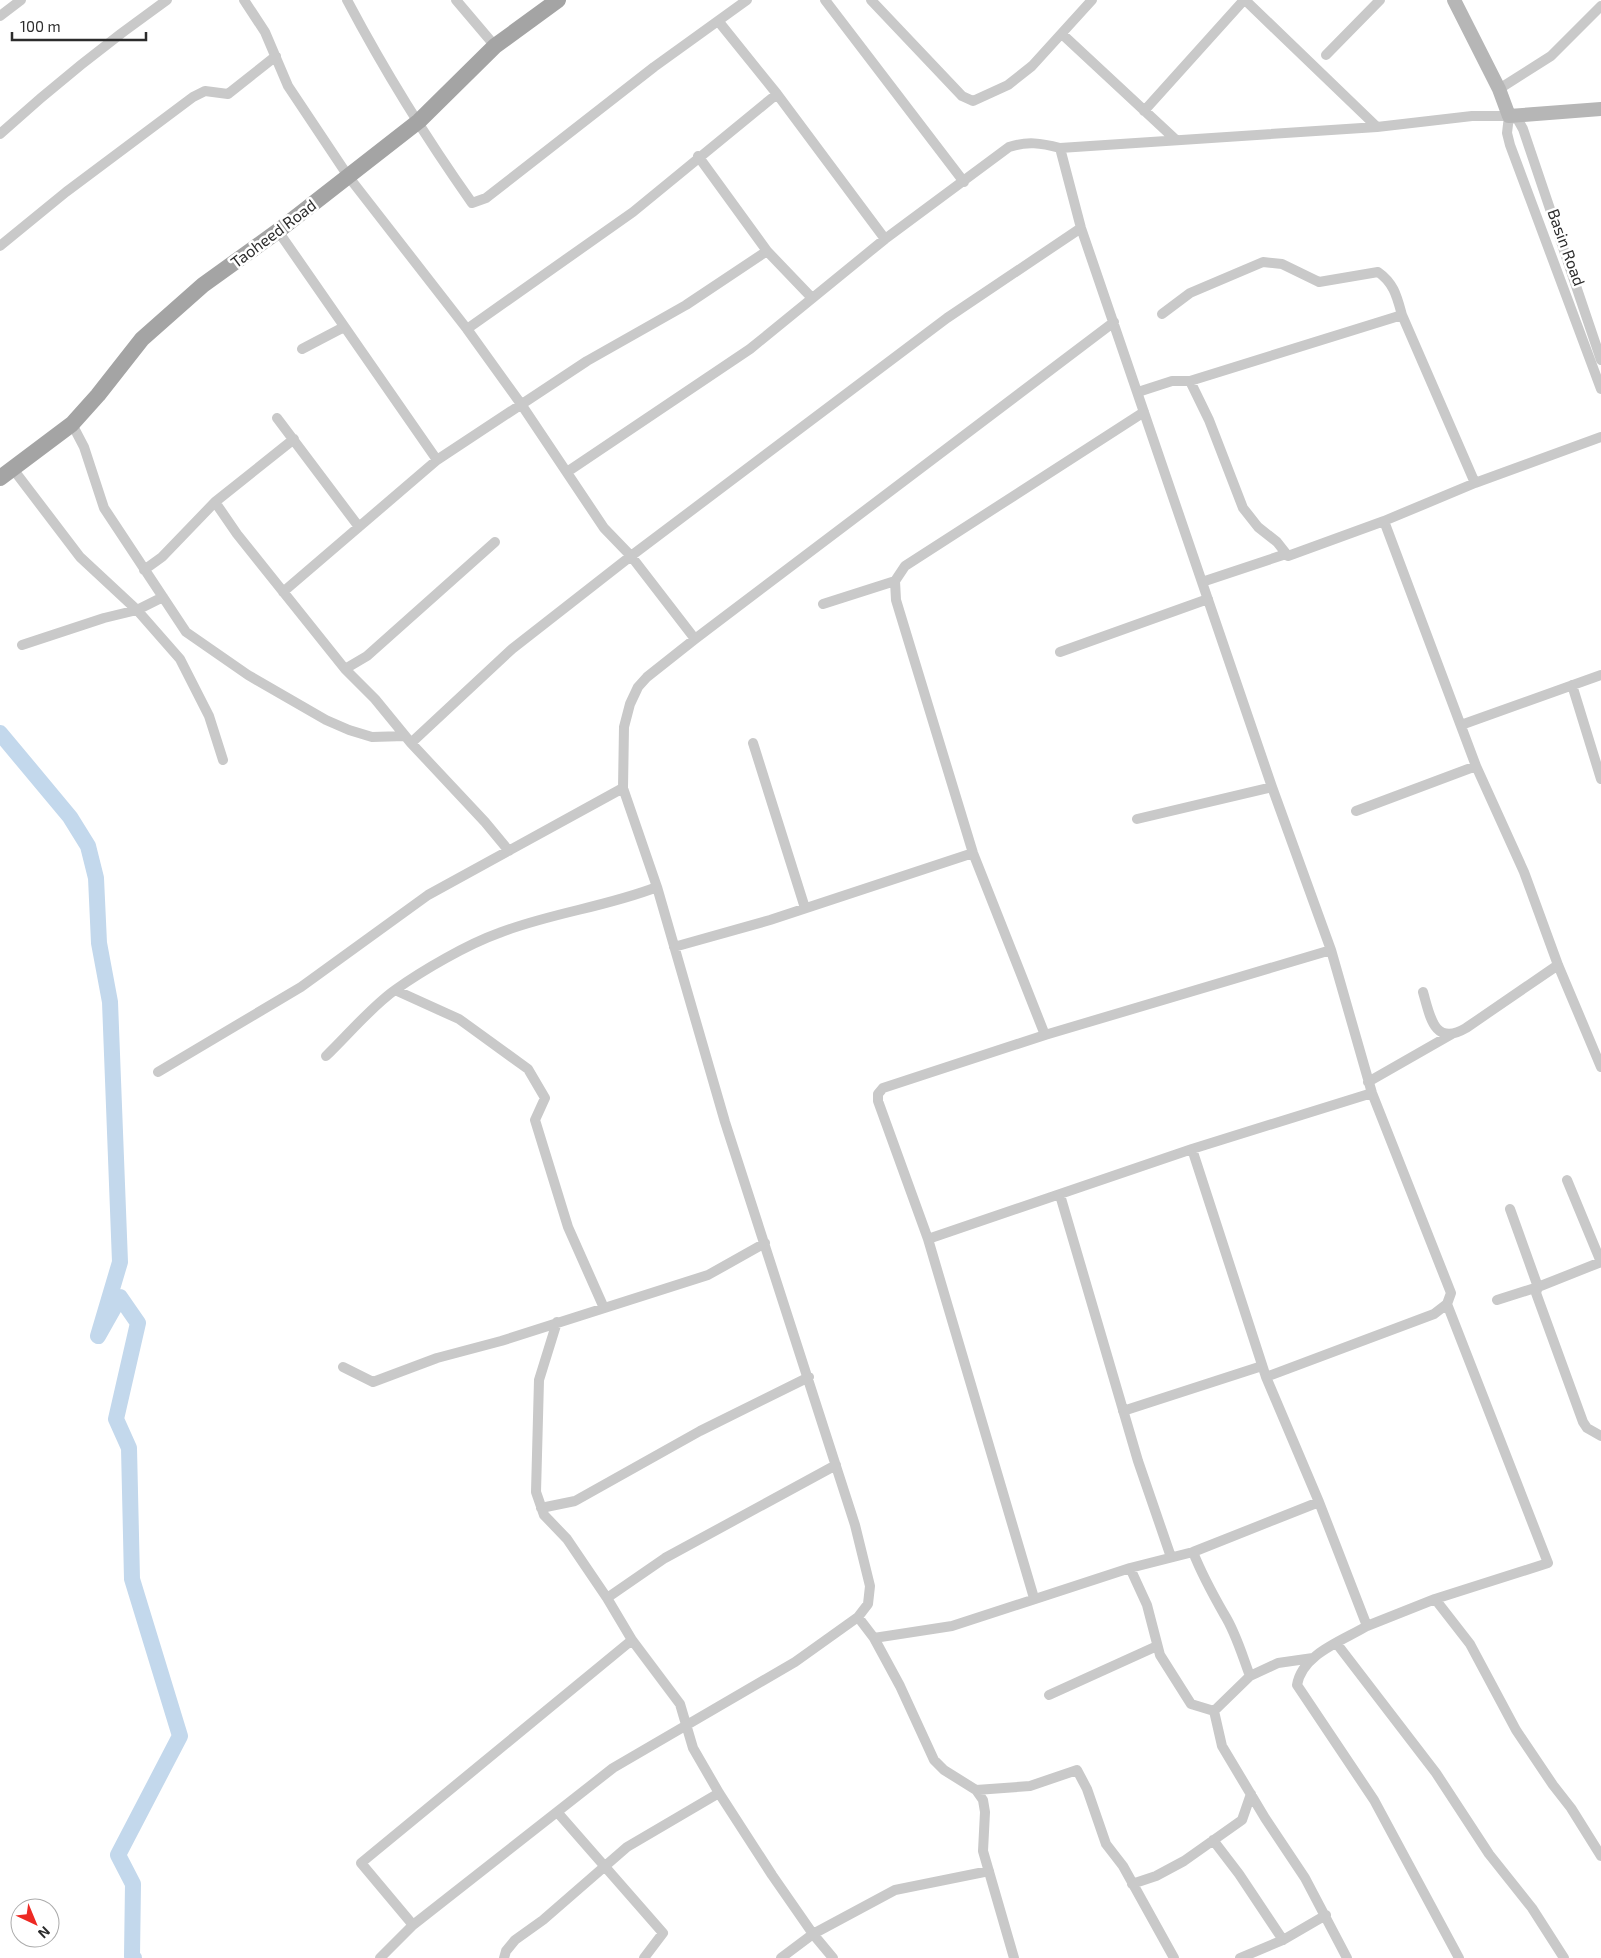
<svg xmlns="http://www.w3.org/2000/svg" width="1601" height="1958" font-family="'Exo 2',sans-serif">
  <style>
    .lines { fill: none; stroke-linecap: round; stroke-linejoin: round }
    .river { stroke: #c3d8ec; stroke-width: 16 }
    .street { stroke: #c9c9c9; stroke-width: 10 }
    .secondary { stroke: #b6b6b6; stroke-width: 14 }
    .primary { stroke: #a4a4a4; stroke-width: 16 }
    .labels { text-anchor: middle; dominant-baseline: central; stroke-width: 5; stroke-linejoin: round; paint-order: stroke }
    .street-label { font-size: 16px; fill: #2c2c2c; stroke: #fff }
  </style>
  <rect width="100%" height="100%" fill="#fff"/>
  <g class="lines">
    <path class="river" d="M0 733 70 817 88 846 96 878 99 943 110 1002 120 1262 98 1336 120 1297 138 1323 116 1419 129 1448 132 1579 180 1736 118 1855 133 1884 132 1956 134 1958"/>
    <path class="street" d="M244 0 265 32 288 86 348 176 467 329 521 404 604 528 631 556 695 639
      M347 0C384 70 426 138 472 203L486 198 654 67 747 0
      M456 0 495 46
      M825 0 964 182
      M871 0 962 96 973 101 1008 85 1032 66 1092 0
      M1245 0 1377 127
      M0 16 21 0
      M719 22 777 94 885 239
      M1062 34 1176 140
      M1326 55 1380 0
      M1499 89 1551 56 1601 6
      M1144 111 1244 0
      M1509 116 1507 133 1510 145 1601 389
      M1509 116 1518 120 1523 129 1601 360
      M0 134C53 86 109 41 167 0
      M698 156 767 251 812 298
      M278 231 437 460
      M0 246 66 192 193 97 205 91 228 94 276 56
      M1162 314 1190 293 1263 262 1282 264 1319 282 1378 272C1394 283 1397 297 1402 315L1475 483
      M467 329 633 212 777 94
      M302 349 344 327
      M1190 381 1209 420 1243 508 1258 527 1277 542 1288 556 1384 521 1475 483 1601 437
      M1138 392 1172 381H1190L1402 315
      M277 418 359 527
      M72 424 84 447 104 508 186 632 248 675 326 720 349 730 372 737 405 736
      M13 469 80 557 137 610 180 659 209 716 223 760
      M567 472 750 349 885 239 1009 147C1027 141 1041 143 1060 148
      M215 502 237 534 345 669 375 699 411 743 485 822 509 851
      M1384 521 1476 766 1524 872 1558 965 1601 1067
      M144 570 162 557 215 502 294 439
      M1202 582 1286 554
      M283 592 437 460 587 361 686 305 767 251
      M823 604 895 581
      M22 645 104 618 137 610 163 597
      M1060 652 1208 599
      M345 669 367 656 495 542
      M1572 685 1601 779
      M1461 725 1601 675
      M411 743 512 649 631 556 947 318 1081 228
      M753 743 805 908
      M1356 811 1476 766
      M1137 819 1272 787
      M674 947 770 920 973 853
      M395 990 459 1019 528 1069 545 1098 535 1120 568 1227 604 1308
      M1423 992C1430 1016 1434 1047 1466 1028L1558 965
      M1045 1035 973 853 896 600 895 581 905 566 1144 412
      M326 1056C348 1035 371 1007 395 990 423 970 468 944 499 933 550 913 606 907 657 887
      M158 1072 301 987 428 895 623 788
      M1368 1082 1452 1034
      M1192 1149 1266 1377
      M1567 1180 1601 1262
      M1060 1195 1138 1461 1171 1557
      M1510 1209 1538 1287 1536 1293 1583 1422 1587 1428 1601 1436
      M928 1239 1192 1149 1372 1093
      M1497 1300 1538 1287 1601 1262
      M557 1322 539 1380 536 1492 544 1515 567 1539 607 1598 632 1640 680 1704 693 1748 719 1793 772 1875 813 1934 833 1958
      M343 1367 373 1382 437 1358 501 1341 708 1275 765 1243
      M1123 1411 1262 1366
      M541 1508 575 1501 700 1431 809 1377
      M1193 1552C1202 1575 1212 1593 1224 1614 1236 1633 1242 1655 1250 1676
      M1130 1568 1147 1605 1160 1655 1191 1704 1214 1711
      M607 1598 665 1558 836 1465
      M1034 1598 928 1239 878 1101V1094L883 1088 1045 1035 1331 950
      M1435 1599 1548 1563 1447 1304
      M858 1617 874 1638 900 1686 934 1760 944 1770 976 1790 983 1800 985 1812 983 1851 1014 1958
      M1367 1626 1435 1599 1470 1644 1516 1730 1553 1785 1571 1808 1601 1856
      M874 1638 952 1626 1130 1568 1193 1552 1319 1502
      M1337 1644 1436 1773 1489 1854 1532 1908 1564 1958
      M1049 1695 1157 1646
      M1214 1711 1222 1746 1265 1818 1305 1878 1347 1958
      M1214 1711 1250 1676 1278 1663 1313 1658
      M976 1790 1030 1786 1077 1770 1087 1789 1106 1844 1123 1866 1174 1958
      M558 1813 663 1933 644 1958
      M1213 1840 1239 1874 1283 1940
      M1132 1884 1156 1876 1184 1861 1242 1820 1251 1794
      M413 1925 613 1768 795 1662 858 1617 868 1604 870 1586 855 1525 725 1122 657 887 623 788 624 727 630 704 638 687 647 677 695 639 1114 322
      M380 1958 413 1925 361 1863 632 1640
      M504 1958 506 1951 515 1940 543 1920 627 1847 719 1793
      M781 1958 813 1934 895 1890 989 1871
      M1240 1958 1283 1940 1326 1915
      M1459 1958 1374 1800 1297 1685C1302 1654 1342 1641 1367 1626L1319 1502 1266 1377 1434 1314 1447 1304 1451 1293 1372 1093 1331 950 1272 787 1081 228 1060 148 1377 127 1472 116H1509"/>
    <path class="secondary" d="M1454 0 1499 89 1509 116 1601 109"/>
    <path class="primary" d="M0 478 72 424 98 395 142 339 203 285 278 231 419 121 495 46 558 0"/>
  </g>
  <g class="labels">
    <g class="street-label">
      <text transform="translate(273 233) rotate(-37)">Taoheed Road</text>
      <text transform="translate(1567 247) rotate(70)">Basin Road</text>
    </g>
  </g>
  <g transform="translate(35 1923) rotate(136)"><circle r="24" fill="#ffffff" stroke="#ababab"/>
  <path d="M0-4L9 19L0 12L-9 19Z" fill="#ed2923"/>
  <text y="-8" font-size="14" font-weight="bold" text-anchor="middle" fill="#2c2c2c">N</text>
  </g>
  <path d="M12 32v8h134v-8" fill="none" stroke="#2c2c2c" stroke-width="2.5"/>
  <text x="20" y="32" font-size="15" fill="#2c2c2c" stroke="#ffffff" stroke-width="4" paint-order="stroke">100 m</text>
</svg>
